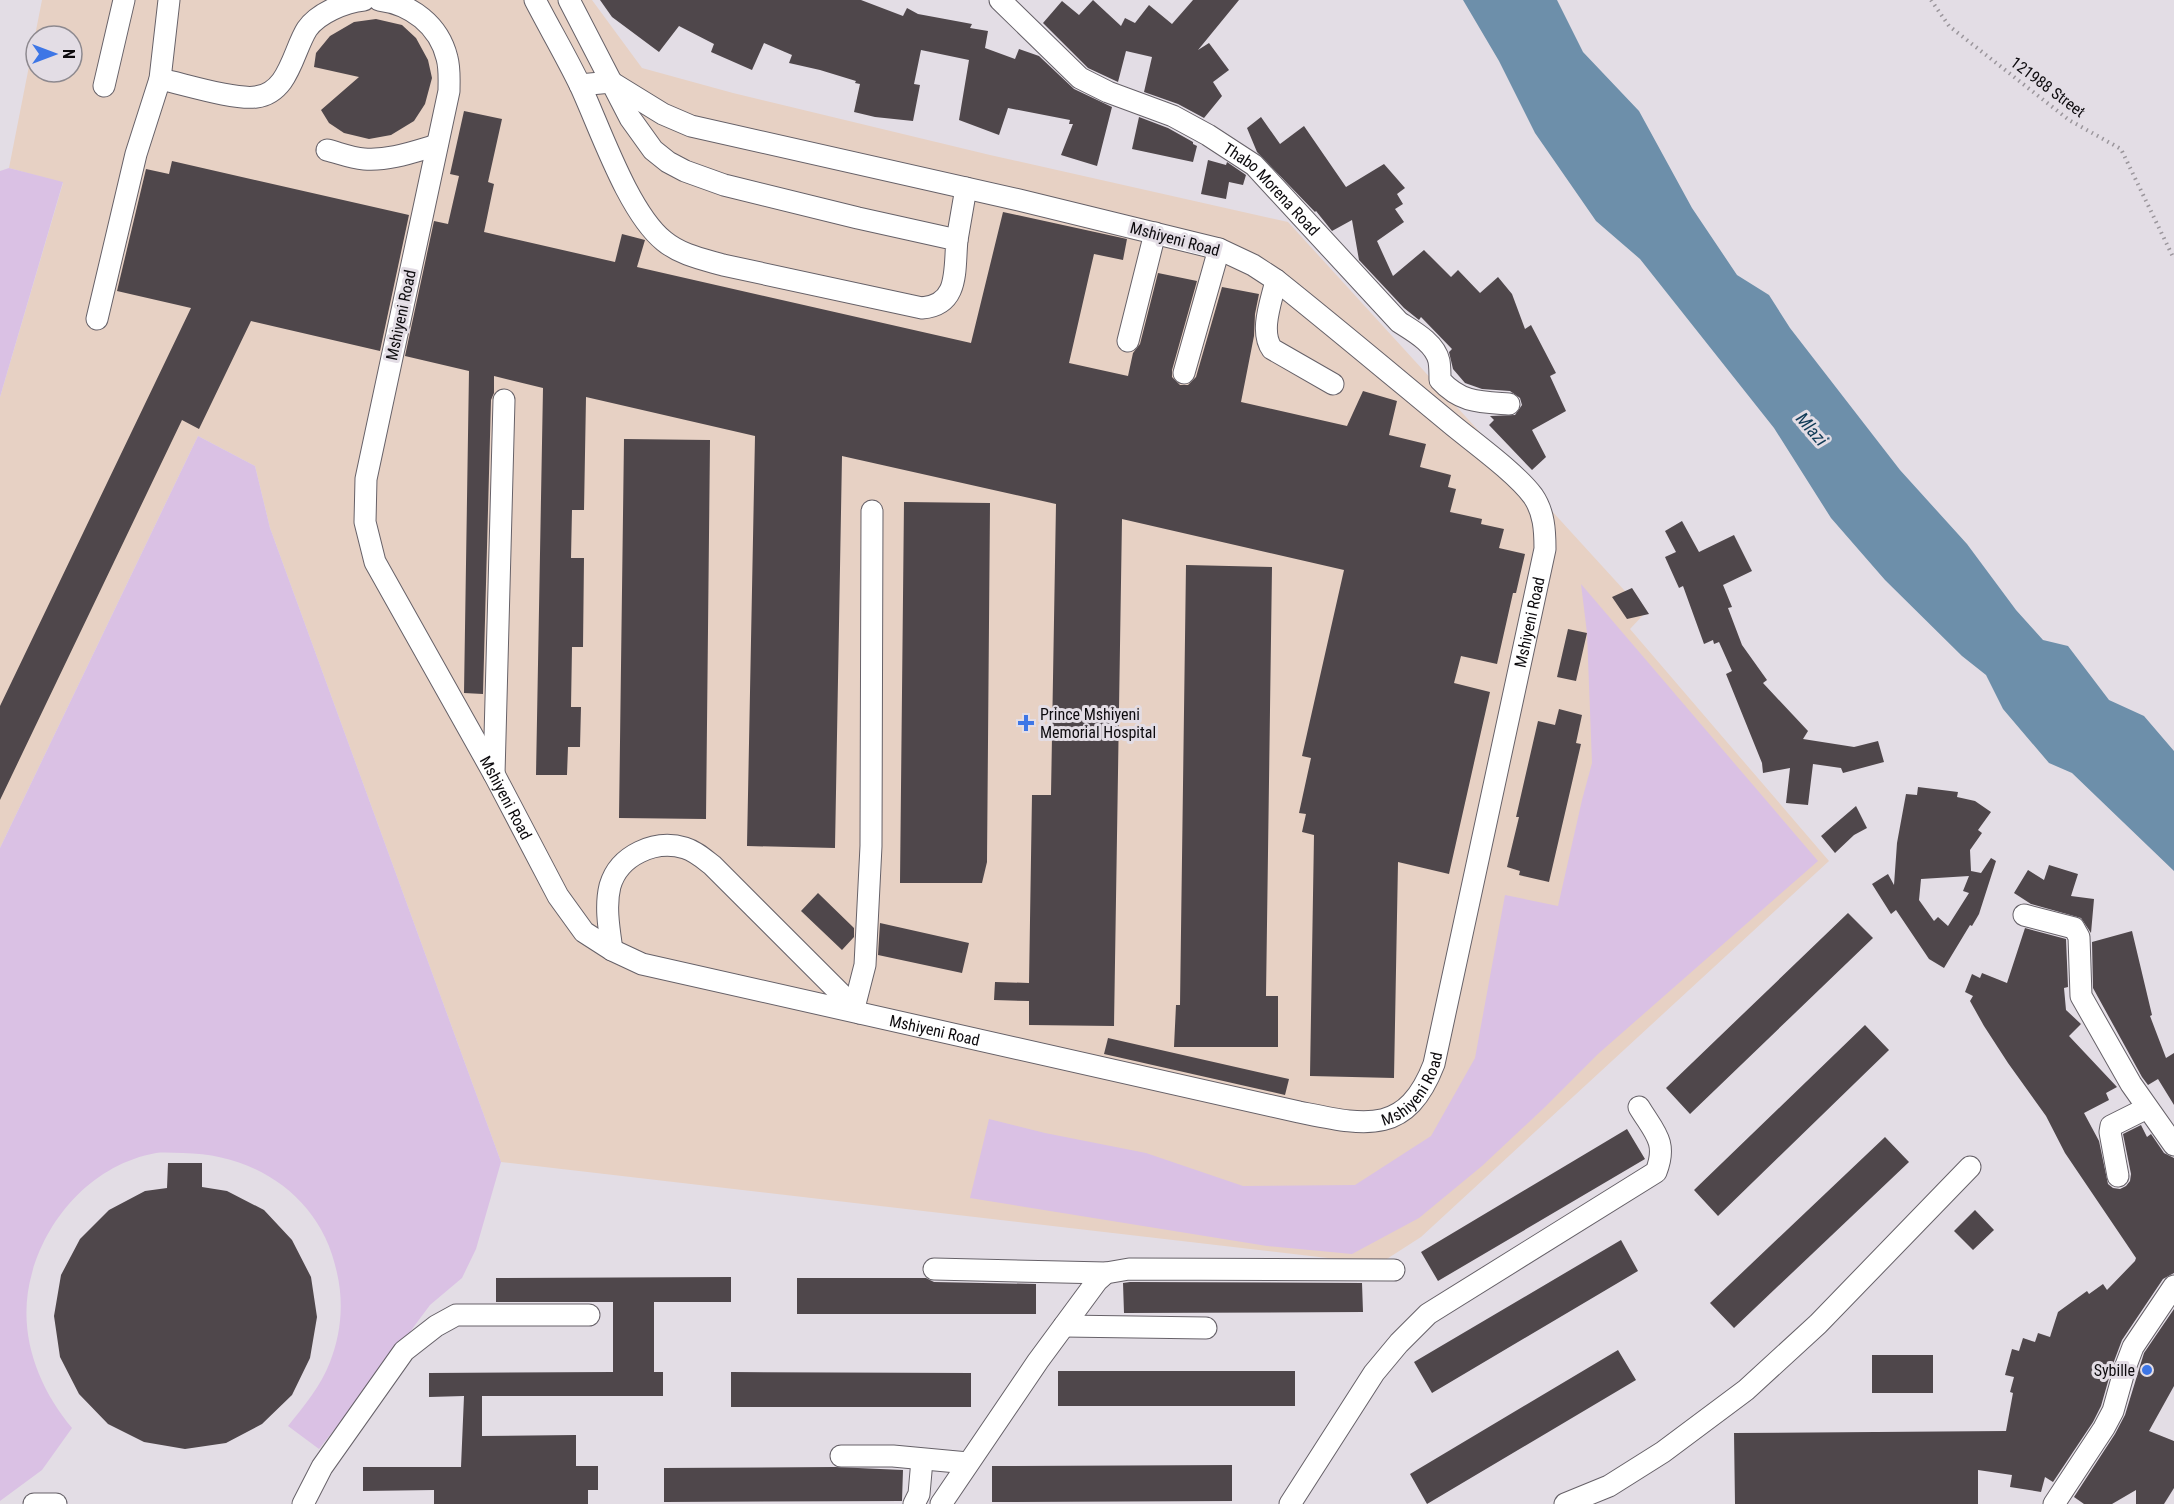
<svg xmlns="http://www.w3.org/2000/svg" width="2174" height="1504" font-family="'Roboto Condensed',sans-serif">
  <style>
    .medical { fill: #e7d1c4; fill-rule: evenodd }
    .green { fill: #dac1e4 }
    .water { fill: #6d8faa }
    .building { fill: #4f474b; fill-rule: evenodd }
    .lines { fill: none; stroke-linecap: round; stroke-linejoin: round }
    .minor-casing { stroke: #666168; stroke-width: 23 }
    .path { stroke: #9b969c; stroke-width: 4; stroke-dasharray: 1.5 4.5; stroke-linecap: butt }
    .minor { stroke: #fff; stroke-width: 21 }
    .poi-dot { fill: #3d76e6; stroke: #e3dde5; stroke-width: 2 }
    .labels { text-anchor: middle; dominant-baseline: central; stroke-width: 6; stroke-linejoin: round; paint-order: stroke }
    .street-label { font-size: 16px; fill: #0d0b0e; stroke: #e3dde5 }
    .poi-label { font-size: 16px; fill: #0d0b0e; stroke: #e3dde5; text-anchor: start }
    .water-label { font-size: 18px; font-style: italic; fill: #0f3a56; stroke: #e3dde5 }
  </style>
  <rect width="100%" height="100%" fill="#e3dde5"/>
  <path class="medical" d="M42 0H592L642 68 733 93 990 155 1288 222 1645 613 1630 629 1829 861 1421 1237 1379 1264 501 1162 270 528 255 466 198 436 0 848V397L63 183 9 168ZM36 36H72V72H36Z"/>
  <path class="green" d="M9 168 63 182 0 397V171Z
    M198 436 255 466 270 528 501 1162 476 1249 462 1278 430 1305 383 1368 319 1449 288 1426C304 1406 321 1386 330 1362 341 1334 344 1303 337 1273 322 1198 257 1154 183 1153 174 1153 164 1152 156 1153 95 1164 48 1215 32 1273 16 1329 36 1385 72 1428L42 1470 0 1501V848Z
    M1581 584 1818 861 1598 1054 1545 1107 1482 1166 1419 1218 1352 1254 1267 1246 970 1198 989 1119 1045 1133 1146 1153 1243 1186 1355 1185 1431 1136 1475 1058 1505 895 1558 906 1582 800 1592 763 1587 633Z"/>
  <path class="water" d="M1463 0H1557L1583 52 1639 111 1692 208 1737 275 1769 295 1790 328 1900 470 1967 544 2016 610 2043 640 2068 646 2109 700 2144 716 2174 751V871L2072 773 2049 763 2003 709 1986 675 1962 656 1885 580 1831 518 1774 428 1640 259 1596 221 1535 133 1499 61Z"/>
  <path class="building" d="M600 0H861L903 16 907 8 918 14 972 24 970 28 988 31 985 48 1015 59 1019 49 1039 56 1074 89 1112 107 1097 166 1061 155 1073 124H1069L1070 120 1008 108 999 135 959 120 969 60 921 50 914 84 920 85 913 121 875 117 854 112 860 84 855 83 856 81 820 70 789 63 792 55 764 43 752 70 711 52 714 44 679 26 659 52 612 17Z
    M1093 0 1121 26 1125 18 1135 23 1149 5 1172 24 1193 0H1239L1198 50 1209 43 1229 70 1213 82 1222 96 1204 118 1178 104 1144 92 1152 57 1126 51 1118 82 1088 68 1043 23 1062 1 1079 15Z
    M376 19 402 25 416 38 428 60 432 78 425 104 414 121 391 135 369 139 344 133 329 123 321 110 359 77 314 67 316 53 330 36 354 22Z
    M464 111 502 119 488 182 494 184 484 232 615 262 622 234 645 240 637 267 971 343 1003 212 1127 239 1123 260 1094 254 1069 363 1128 376 1133 353 1140 344 1158 273 1197 281 1172 370V377L1180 385H1188L1196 377 1222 287 1259 294 1255 314 1254 336 1241 402 1347 426 1363 391 1397 401 1389 435 1426 444 1420 467 1451 475 1448 487 1456 489 1450 512 1482 519 1481 524 1504 529 1499 548 1525 554 1516 593H1513L1497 664 1461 656 1454 683 1490 692 1449 874 1398 862 1394 1078 1310 1076 1314 835 1302 832 1306 814 1299 813 1311 758 1302 756 1344 570 1122 519 1114 1026 1029 1025V1001L994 1000 995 982 1029 983 1032 795H1051L1056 504 842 456 835 848 747 846 755 436 586 397 584 510H572L571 558H584L583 647H572L571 707H581L580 747H568L567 775H536L543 388 494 376V393L491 400 483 694 464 693 469 371 405 356 434 221 448 224 459 176 450 174Z
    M1139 117 1168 128 1193 142V144L1197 146 1193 162 1132 149Z
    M1261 117 1280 144 1304 126 1346 187 1384 164 1405 188 1397 194 1403 204 1395 209 1404 222 1377 241 1393 276 1424 250 1451 277 1458 270 1480 293 1498 277 1512 294 1525 329 1531 325 1556 373 1550 376 1566 411 1532 430 1546 457 1532 470 1489 425 1494 420 1490 416 1515 415 1522 405 1520 398 1510 391 1482 389 1465 383 1453 369 1449 352 1452 349 1421 317 1419 320 1404 308 1359 260 1352 220 1332 231 1316 211 1315 212 1257 152 1247 128Z
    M1208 160 1226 165 1227 162 1246 175 1243 185 1229 182 1226 199 1201 194Z
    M172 161 409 215 380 351 251 321 199 429 182 420 0 800V706L191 308 117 291 146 169 169 174Z
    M624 439 710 440 706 819 619 818Z
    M904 502 990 503 987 862 982 883H900Z
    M1682 521 1699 552 1734 535 1752 571 1723 585 1732 607 1728 608 1742 645 1767 680 1763 683 1808 731 1803 739 1854 747 1878 741 1884 762 1843 773 1841 768 1813 764 1808 805 1786 803 1790 768 1763 773 1762 763 1726 674 1732 671 1719 642 1714 644 1713 640 1704 644 1683 586 1679 588 1665 557 1676 552 1665 531Z
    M1186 565 1272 567 1266 996H1278V1047H1174L1176 1005H1180Z
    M1632 588 1649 614 1627 619 1612 597Z
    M1568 629 1587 633 1576 681 1557 677Z
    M1559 709 1582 715 1576 743 1581 744 1549 882 1519 875 1520 871 1507 867 1519 817H1516L1538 721 1555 725Z
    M1918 787 1958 792 1957 797 1975 801 1991 812 1978 830 1982 833 1970 850 1971 871 1981 873 1991 858 1996 861 1979 914 1972 926 1970 925 1944 968 1929 959 1896 910 1891 914 1872 884 1888 874 1894 885 1897 843 1906 794 1917 795ZM1969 876 1963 891 1969 893 1948 926 1938 917 1934 921 1919 900 1921 879Z
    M1856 806 1867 828 1854 835 1835 853 1821 836Z
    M2049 865 2078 874 2071 896 2094 899 2091 933 2081 918 2031 904 2014 893 2028 870 2044 880Z
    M818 893 854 928V937L842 950 801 911Z
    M1848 913 1873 938 1690 1114 1666 1088Z
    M880 923 969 943 962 973 878 955Z
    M2025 928 2066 939 2068 987 2064 988 2066 1010 2081 1024 2069 1036 2117 1087 2106 1093 2109 1100 2084 1113 2099 1141 2108 1184 2113 1188 2120 1189 2126 1186 2130 1181 2131 1174 2123 1134 2141 1125 2147 1137 2151 1134 2164 1153 2174 1158V1273L2163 1279 2122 1340 2113 1364 2101 1406 2093 1422 2053 1482 2045 1477 2041 1492 2010 1487 2012 1475 1978 1470V1504H1735L1734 1433 2006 1431 2013 1393 2010 1392 2014 1377 2005 1375 2012 1349 2019 1351 2023 1338 2035 1342 2038 1333 2050 1337 2058 1312 2087 1291 2089 1294 2103 1284 2107 1290 2135 1261 2136 1258 2065 1153 2046 1116 2008 1063 1984 1026 1970 1001 1973 996 1965 992 1972 974 1980 978 1982 973 2007 983Z
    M2132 931 2152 1015 2150 1016 2166 1058 2174 1053V1105L2158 1079 2148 1085 2142 1077 2093 988 2092 942Z
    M1865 1025 1889 1050 1718 1216 1694 1190Z
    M1108 1038 1289 1079 1285 1095 1104 1054Z
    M1627 1129 1645 1159 1438 1281 1421 1252Z
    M1885 1137 1909 1162 1734 1328 1710 1303Z
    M168 1163H202V1187L227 1191 264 1210 292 1240 311 1277 317 1317 310 1358 292 1395 262 1424 226 1443 185 1449 144 1442 108 1424 79 1394 60 1357 54 1316 61 1275 80 1239 109 1210 145 1191 167 1188Z
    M1975 1210 1994 1230 1973 1250 1954 1231Z
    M1621 1240 1638 1271 1432 1393 1414 1362Z
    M731 1277V1302H654V1372H663V1396H482V1436L576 1435V1466H598V1490H588V1504H434V1490L363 1491V1467H461L464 1396 429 1397V1373L613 1372V1302H496V1278Z
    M797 1278H926L934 1282 1036 1284V1314H797Z
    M1130 1282 1362 1283 1363 1312 1124 1313 1123 1283Z
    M2174 1309V1386L2149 1431 2174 1441V1488L2164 1504H2136V1490L2112 1504H2084L2074 1497 2115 1434 2125 1415 2144 1353Z
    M1618 1350 1636 1380 1427 1504 1410 1474Z
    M1872 1355H1933V1393H1872Z
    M1058 1371H1295V1406H1058Z
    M731 1372 971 1373V1407H731Z
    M1232 1465V1501L992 1502V1466Z
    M835 1467 903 1470 902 1501 664 1502V1468Z"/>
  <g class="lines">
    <defs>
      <g id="minor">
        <path id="s1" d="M379 0C411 4 439 25 447 58 450 69 449 80 449 91L366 479 365 522 375 562 494 774 558 896 584 932 612 950 642 964 1299 1112C1364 1125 1406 1137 1434 1064L1545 549C1545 530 1544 512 1533 496 1515 472 1474 443 1450 423 1392 375 1335 327 1276 280L1253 265 1219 249 1019 200 691 126 663 114 611 82 580 85"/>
        <path d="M535 0C550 29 566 56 580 85 600 128 628 212 664 241 681 255 702 259 723 265L922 308C960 305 954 269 957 240L858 218 724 185 685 171 668 162 653 150 630 118 569 0"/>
        <path id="s2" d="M1000 0 1080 78 1108 92 1173 116 1208 135 1254 165 1399 322C1413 331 1435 343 1439 361 1440 367 1440 374 1440 380 1461 403 1480 402 1509 404"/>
        <path d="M160 79C184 84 234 100 256 97 289 93 293 51 307 29 318 13 345 2 364 0"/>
        <path d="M104 86 124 0"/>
        <path d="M327 150C339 153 351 158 364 159 389 161 413 152 437 145"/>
        <path d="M957 240 966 188"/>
        <path d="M1276 280C1272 300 1259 331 1272 349L1333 384"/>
        <path d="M97 319 136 154 160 79 169 0"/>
        <path d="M1128 341 1155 233"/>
        <path d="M1184 373 1219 249"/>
        <path d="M494 774 504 400"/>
        <path d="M2024 915 2074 928 2079 937 2081 996 2131 1084 2174 1145"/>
        <path d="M612 950C609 929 605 906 610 886 619 855 655 839 685 848 695 851 703 858 712 865L860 1013"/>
        <path d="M854 1008 865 965 871 846 872 511"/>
        <path d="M2118 1176 2110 1132 2111 1126 2147 1108"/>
        <path d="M934 1269 1106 1273"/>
        <path d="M1064 1326 1206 1328"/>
        <path d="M841 1456H893L968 1463"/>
        <path d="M34 1504H56"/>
        <path d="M303 1504 322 1467 404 1351 436 1326 456 1315H589"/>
        <path d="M914 1504 919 1494 922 1460"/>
        <path d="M941 1504 1038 1361 1097 1281 1106 1273 1129 1269 1394 1270"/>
        <path d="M1290 1504 1374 1373 1399 1343 1428 1314 1656 1172C1668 1142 1654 1132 1639 1107"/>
        <path d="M1565 1504 1609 1486 1663 1452 1746 1390 1818 1324 1970 1167"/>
        <path d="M2054 1504 2104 1428 2113 1411 2125 1368 2133 1347 2174 1286"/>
      </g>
    </defs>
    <use href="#minor" class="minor-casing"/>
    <path class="path" d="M1931 0 1949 26 2069 120 2121 149 2174 259"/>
    <use href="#minor" class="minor"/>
  </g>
  <g class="poi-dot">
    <path d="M1023 714h6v6h6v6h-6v6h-6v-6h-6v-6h6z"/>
    <circle cx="2147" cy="1370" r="6"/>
  </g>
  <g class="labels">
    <g class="street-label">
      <text transform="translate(2048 87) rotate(37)">121988 Street</text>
      <text stroke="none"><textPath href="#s2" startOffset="336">Thabo Morena Road</textPath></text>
      <text transform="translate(1175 239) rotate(15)">Mshiyeni Road</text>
      <text transform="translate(401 315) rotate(-78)">Mshiyeni Road</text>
      <text stroke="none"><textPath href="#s1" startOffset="2390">Mshiyeni Road</textPath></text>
      <text stroke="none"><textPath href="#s1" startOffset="879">Mshiyeni Road</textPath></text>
      <text stroke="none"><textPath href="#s1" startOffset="1401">Mshiyeni Road</textPath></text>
      <text stroke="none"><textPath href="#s1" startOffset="1904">Mshiyeni Road</textPath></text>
    </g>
    <g class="poi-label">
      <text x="1040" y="714">Prince Mshiyeni<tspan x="1040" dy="18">Memorial Hospital</tspan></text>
      <text x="2135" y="1370" text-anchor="end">Sybille</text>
    </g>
    <g class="water-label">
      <text transform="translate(1812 429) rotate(49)">Mlazi</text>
    </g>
  </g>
  <g transform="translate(54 54) rotate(90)"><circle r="28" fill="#e3dde5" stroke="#8d898f" stroke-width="1.5"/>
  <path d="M0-4.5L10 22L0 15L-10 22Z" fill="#3d76e6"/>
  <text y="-9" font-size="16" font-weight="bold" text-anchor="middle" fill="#0d0b0e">N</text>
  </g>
</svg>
